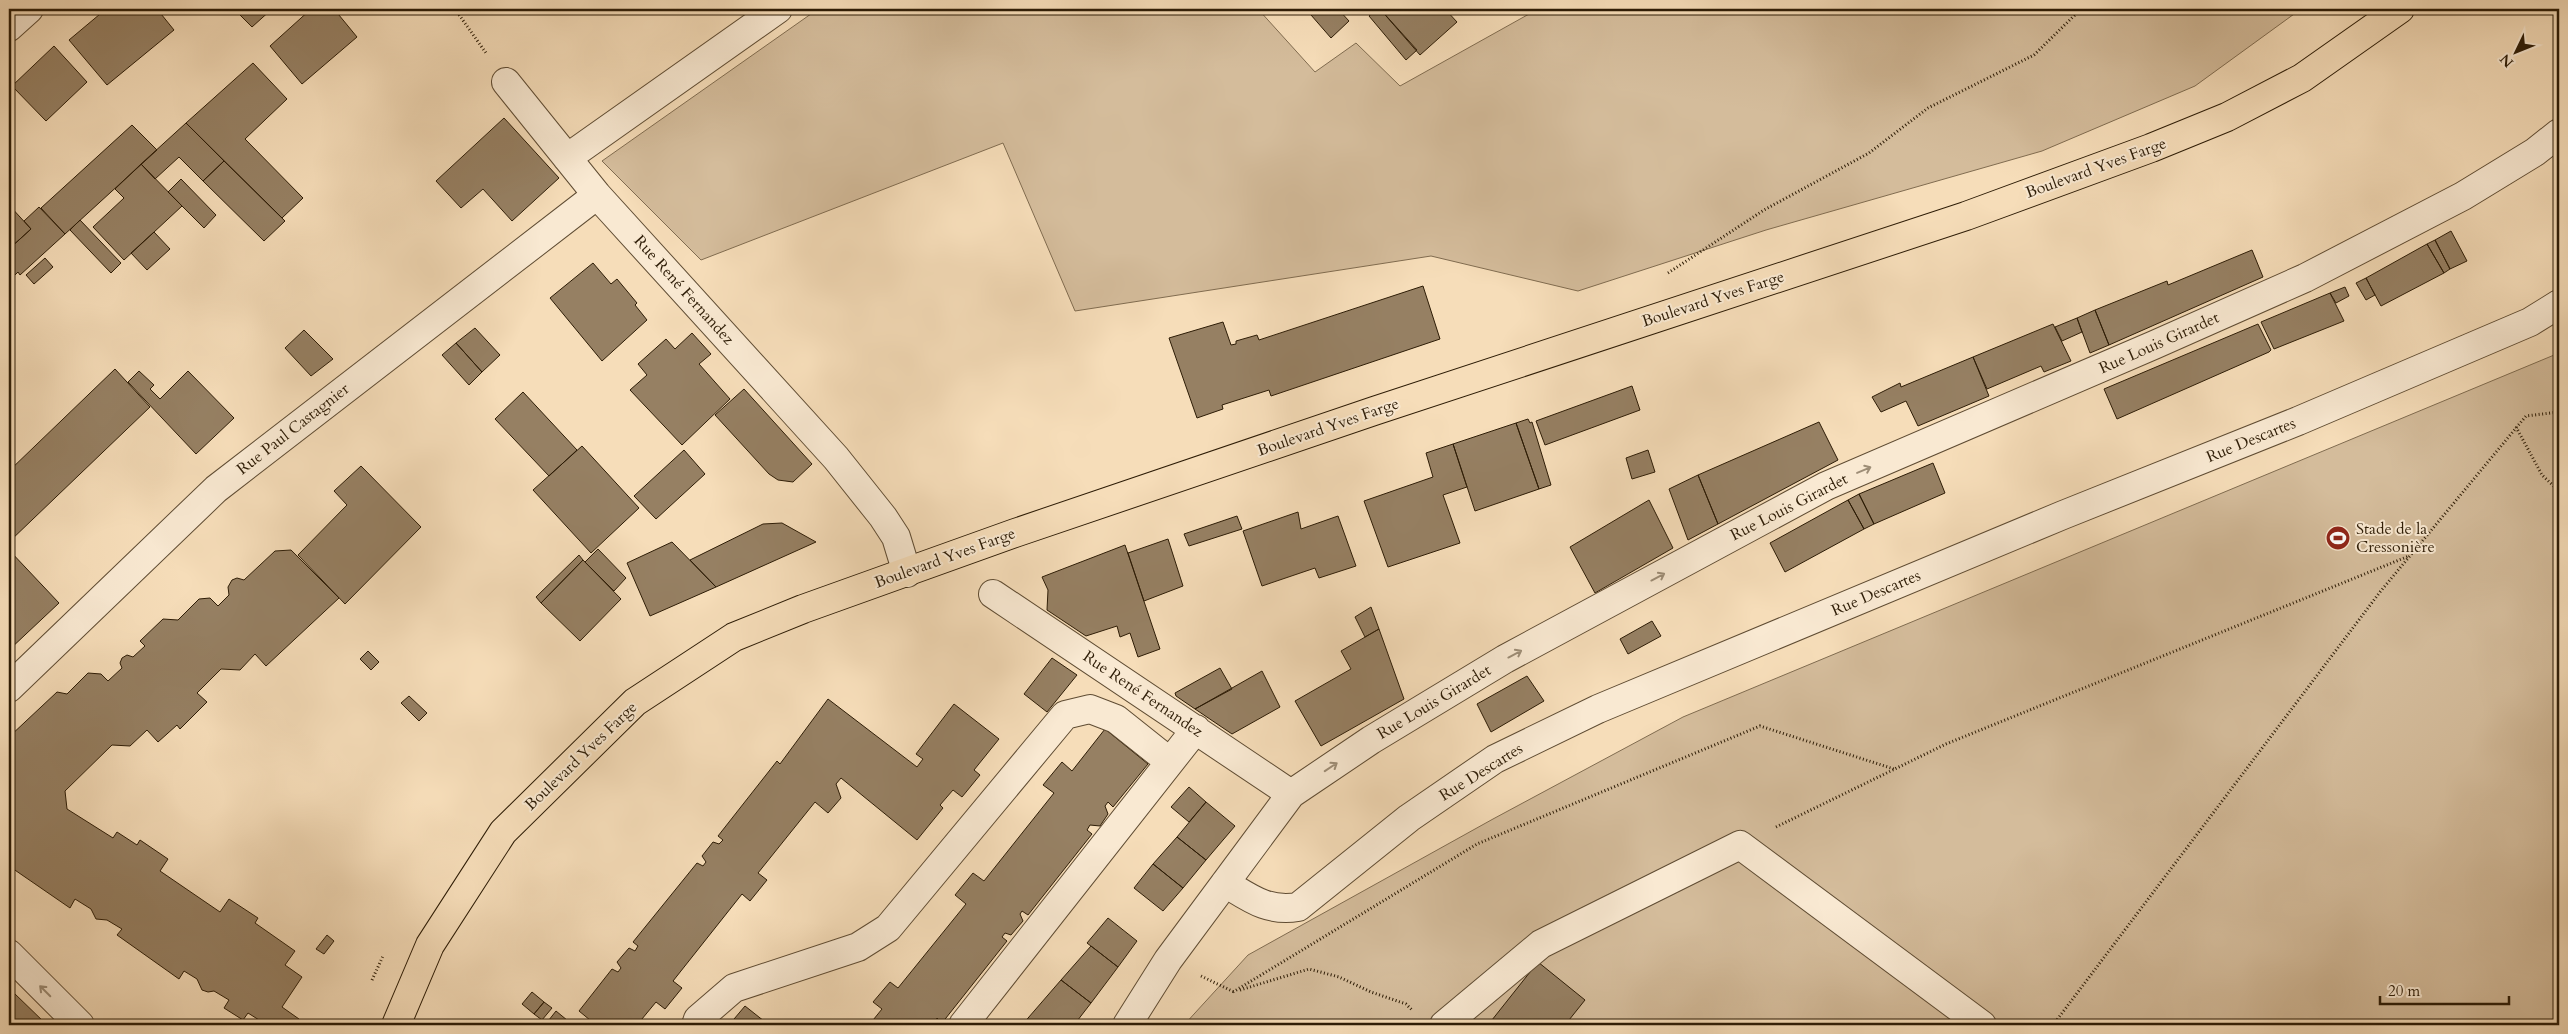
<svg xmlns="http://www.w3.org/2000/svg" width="2568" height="1034" font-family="Cardo,serif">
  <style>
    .green { fill: #d4bc9b; stroke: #806c50 }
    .building { fill: #968063; stroke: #2d1c06 }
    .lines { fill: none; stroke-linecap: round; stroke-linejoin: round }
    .minor-casing { stroke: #5f4c33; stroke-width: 30 }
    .major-casing { stroke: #2d1c06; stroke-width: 30 }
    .path { stroke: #2d1c06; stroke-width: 3; stroke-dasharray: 1 2.5; stroke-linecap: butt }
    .minor { stroke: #f9e9d2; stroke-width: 28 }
    .major { stroke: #f6ddb9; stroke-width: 28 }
    .oneway { stroke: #9d8d76 }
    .labels { text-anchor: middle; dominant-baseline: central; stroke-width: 4; stroke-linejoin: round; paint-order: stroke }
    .street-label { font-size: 16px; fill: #2d1c06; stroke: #f9e9d2 }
    .poi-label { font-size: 16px; fill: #2d1c06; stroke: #f9e9d2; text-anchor: start }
  </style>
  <rect width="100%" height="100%" fill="#f6ddb9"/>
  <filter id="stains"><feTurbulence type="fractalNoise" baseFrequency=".004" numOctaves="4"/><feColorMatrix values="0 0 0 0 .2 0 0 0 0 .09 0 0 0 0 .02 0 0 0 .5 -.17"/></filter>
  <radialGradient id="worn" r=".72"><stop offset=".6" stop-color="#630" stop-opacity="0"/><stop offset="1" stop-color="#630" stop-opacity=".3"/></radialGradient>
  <path class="green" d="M818 9H1258L1315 72 1356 43 1400 86 1538 9H2301L2195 86 2042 151 1766 230 1578 291 1431 256 1075 311 1003 143 701 260 602 161Z
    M2559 353V1025H1184L1248 955 1493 819 1683 717Z"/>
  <path class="building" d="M106 9H157L174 30 107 85 69 40Z
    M234 9H272L252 27Z
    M311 9H334L357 37 302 84 270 46Z
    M1315 9H1338L1349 21 1331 38 1311 15Z
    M1377 9H1380L1417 50 1406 60 1369 16Z
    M1380 9H1445L1457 22 1420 55Z
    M54 46 87 82 46 121 12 86Z
    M253 63 287 99 245 139 303 198 282 218 186 123Z
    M504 118 559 178 512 221 483 189 461 208 436 181Z
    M186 123 224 161 203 181 179 157 155 179 141 164Z
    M132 125 157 150 65 234 41 208Z
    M224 161 285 221 264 241 203 181Z
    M141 164 182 206 124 260 93 227 124 198 115 189Z
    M181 179 216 215 204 228 168 192Z
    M9 205 31 229 9 249Z
    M39 207 65 234 20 275 18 272 14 276 9 271V249L31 229 24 221Z
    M80 220 121 263 111 273 70 230Z
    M2451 231 2467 261 2450 269 2435 240Z
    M154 232 170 249 147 270 131 253Z
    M2435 240 2450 269 2444 273 2427 244Z
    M2427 244 2444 273 2381 306 2366 278Z
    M2252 250 2263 277 2109 345 2095 310 2167 281 2168 285Z
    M45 258 53 267 34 284 26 275Z
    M593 263 611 284 617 279 637 303 635 305 647 320 602 361 550 298Z
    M2366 278 2375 295 2366 300 2356 283Z
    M1423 286 1440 339 1271 396 1269 390 1222 405 1223 409 1197 418 1169 338 1223 322 1231 345 1236 344V341L1257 335 1259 340Z
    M2345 287 2349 296 2336 303 2330 293Z
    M2330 293 2344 321 2274 349 2261 322Z
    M2095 310 2109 345 2090 353 2077 318Z
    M2077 318 2082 332 2062 341 2055 327Z
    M2053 324 2071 361 2044 372 2041 366 1987 389 1973 357Z
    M2258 324 2271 350 2269 352 2117 419 2104 389Z
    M475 328 500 355 482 372 456 343Z
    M304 330 333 359 311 376 285 348Z
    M692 333 711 354 699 364 730 399 682 445 630 390 647 375 638 364 666 339 675 349Z
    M456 343 482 372 469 385 442 355Z
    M1973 357 1989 396 1918 426 1906 401 1881 412 1872 397 1900 383 1901 387Z
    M115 369 150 407 9 542V471Z
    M139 371 154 385 150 389 160 399 188 371 234 418 196 454 128 382Z
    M1632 386 1640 410 1545 445 1536 421Z
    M744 389 812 464 793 482 778 480 769 474 715 415Z
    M523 392 577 450 549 476 495 419Z
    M1528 419 1530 423 1532 422 1551 485 1539 489 1516 423Z
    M1819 422 1838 460 1718 524 1698 475Z
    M1516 423 1539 489 1475 511 1453 444Z
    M1453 444 1467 487 1443 495 1460 543 1388 567 1364 501 1433 477 1426 453Z
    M582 446 639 508 591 553 533 490Z
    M684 450 705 474 656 519 634 496Z
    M1648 450 1655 472 1632 479 1626 458Z
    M1933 463 1945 493 1874 524 1859 494Z
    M361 466 421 527 345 604 298 555 347 505 334 491Z
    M1698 475 1718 524 1688 540 1669 489Z
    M1859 494 1874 524 1864 529 1848 500Z
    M1649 500 1673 548 1595 593 1570 547Z
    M1848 500 1864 529 1785 572 1770 543Z
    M1298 512 1301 529 1338 516 1356 566 1319 578 1315 568 1262 586 1243 531Z
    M1237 516 1242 529 1189 546 1184 534Z
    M782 523 816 542 716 587 690 560 763 524Z
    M1168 539 1183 586 1144 601 1128 553Z
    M672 542 716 587 650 616 627 563Z
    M1125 545 1160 649 1138 657 1130 633 1120 637 1117 626 1086 636 1047 610 1048 590 1042 577Z
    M598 549 626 578 614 591 585 562Z
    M9 550 59 603 9 650Z
    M291 550 339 598 266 666 255 654 240 670 221 669 197 693 207 702 180 729 177 725 158 742 147 730 130 746 112 745 65 791 67 809 113 838 117 832 137 845 140 840 168 859 160 871 220 912 229 899 258 918 255 923 295 951 285 965 302 977 282 1007 299 1019 295 1025H267L248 1013 243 1020 224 1008 229 1000 214 991 208 992 202 990 197 979 184 971 179 979 117 935 122 929 107 920 96 919 91 909 75 899 70 908 9 866V737L57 692 67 694 88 673 101 674 108 681 122 668 120 663 122 658 127 655 133 657 145 646 140 641 163 619 178 620 199 599 210 598 218 606 229 595 228 587 232 580 237 578 244 580 275 551Z
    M579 555 583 560 541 603 536 597Z
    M583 560 621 599 580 641 541 603Z
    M1371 607 1379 629 1365 637 1355 617Z
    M1652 621 1661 636 1628 654 1620 639Z
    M1379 629 1404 699 1321 746 1295 701 1351 669 1341 651Z
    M368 651 379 662 371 670 360 659Z
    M1052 658 1077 675 1047 712 1024 694Z
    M1220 668 1232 689 1195 709 1176 696 1175 693Z
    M1262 671 1280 707 1232 734 1195 709Z
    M1527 676 1544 701 1491 732 1477 704Z
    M409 696 427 713 419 721 401 703Z
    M828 699 917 767 923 759 916 754 954 704 999 739 974 770 980 775 962 797 953 790 940 805 943 808 917 840 841 778 836 784 841 798 828 813 815 802 758 873 767 880 750 901 742 894 673 981 682 988 665 1009 656 1002 637 1025H596L579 1011 612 969 618 972 621 968 617 962 629 948 635 951 638 946 633 942 697 863 703 866 706 862 702 856 713 842 719 844 723 840 718 836 777 761 780 764Z
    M1105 729 1148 764 1113 807 1108 802 1105 806 1108 814 1100 826 1090 825 1087 830 1092 834 1028 915 1022 911 1020 914 1023 921 1011 935 1005 933 1002 937 1007 941 942 1023 937 1018 934 1023 935 1025H869L882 1009 873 1002 890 982 898 988 966 904 955 895 973 873 984 881 1054 793 1043 785 1062 762 1072 771Z
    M1189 787 1206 802 1189 822 1171 807Z
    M1206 802 1235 826 1206 860 1177 837Z
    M1177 837 1206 860 1183 888 1153 864Z
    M1153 864 1183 888 1163 911 1134 888Z
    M1108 918 1137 941 1118 967 1087 943Z
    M327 935 334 941 324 954 316 949Z
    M1091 946 1118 967 1091 1003 1061 980Z
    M1538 962 1585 1000 1565 1025H1488Z
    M1061 980 1091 1003 1074 1025H1022Z
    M532 992 544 1002 534 1014 522 1004Z
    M14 993 46 1024 45 1025H9V998Z
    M544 1002 552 1008 542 1020 534 1014Z
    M745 1006 769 1025H729Z
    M556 1011 573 1025H545Z"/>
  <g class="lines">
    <defs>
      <path id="minor" d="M9 27 29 9
        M506 82 597 195 836 458 883 517 896 537 907 573
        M567 158 778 9
        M993 594 1291 794
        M9 688 216 489 597 195
        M1225 883C1250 898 1267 912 1298 907L1409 818 1495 759 1598 709 2063 515 2298 421 2530 322 2559 304
        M9 954 80 1025
        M696 1025 698 1019 734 988 858 947 888 928 1065 715 1090 709 1116 719 1170 762
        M963 1025 1196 729
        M1127 1025 1168 960 1291 794 1371 740 1505 659 1826 486 2154 345 2305 278 2463 196 2535 152 2559 133
        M1444 1025 1541 944 1740 845 1982 1025"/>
      <path id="major" d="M396 1025 430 945 503 832 635 702 734 637 803 609 1015 533 1374 411 1966 216 2151 148 2227 117 2302 78 2400 9"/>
    </defs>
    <use href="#minor" class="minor-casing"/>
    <use href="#major" class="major-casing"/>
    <path class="path" d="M455 9 486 53
      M1668 273 1764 210 1869 153 1928 108 2034 55 2081 9
      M2516 427 2542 475 2559 491
      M1776 827 1946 744 2409 556
      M1201 976 1234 992
      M372 980 383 956
      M1240 990 1309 969 1339 977 1371 992 1406 1004 1412 1010
      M1233 992 1477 844 1760 726 1894 769
      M2053 1025 2380 592 2526 416 2559 412"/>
    <use href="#minor" class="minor"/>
    <use href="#major" class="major"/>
  </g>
  <defs><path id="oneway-shaft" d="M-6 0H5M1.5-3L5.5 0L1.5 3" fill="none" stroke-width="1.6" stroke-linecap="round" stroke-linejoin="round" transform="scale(1.25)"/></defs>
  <g class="oneway">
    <use href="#oneway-shaft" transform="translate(1864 470) rotate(-23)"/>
    <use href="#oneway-shaft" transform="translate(1658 577) rotate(-28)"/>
    <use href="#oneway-shaft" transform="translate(1515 654) rotate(-28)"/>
    <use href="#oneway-shaft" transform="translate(1331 767) rotate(-34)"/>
    <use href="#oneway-shaft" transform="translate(45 991) rotate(-135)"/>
  </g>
  <defs>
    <symbol id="stadium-disc" viewBox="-11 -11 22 22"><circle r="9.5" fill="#8f2418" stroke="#f9e9d2"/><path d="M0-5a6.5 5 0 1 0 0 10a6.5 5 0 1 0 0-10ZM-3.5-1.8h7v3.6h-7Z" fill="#fff"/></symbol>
  </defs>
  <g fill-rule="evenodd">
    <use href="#stadium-disc" x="2324" y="524" width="28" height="28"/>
  </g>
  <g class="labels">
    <g class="street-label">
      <text transform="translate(2096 168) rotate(-20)">Boulevard Yves Farge</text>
      <text transform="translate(684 290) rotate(48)">Rue René Fernandez</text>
      <text transform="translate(1713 299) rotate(-18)">Boulevard Yves Farge</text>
      <text transform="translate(2159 343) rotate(-24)">Rue Louis Girardet</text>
      <text transform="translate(1328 427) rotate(-19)">Boulevard Yves Farge</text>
      <text transform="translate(293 429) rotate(-38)">Rue Paul Castagnier</text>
      <text transform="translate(2251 440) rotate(-22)">Rue Descartes</text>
      <text transform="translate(1789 507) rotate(-27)">Rue Louis Girardet</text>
      <text transform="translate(945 558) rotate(-20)">Boulevard Yves Farge</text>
      <text transform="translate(1876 593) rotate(-23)">Rue Descartes</text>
      <text transform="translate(1143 694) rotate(34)">Rue René Fernandez</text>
      <text transform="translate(1434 702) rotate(-31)">Rue Louis Girardet</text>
      <text transform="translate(581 756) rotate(-44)">Boulevard Yves Farge</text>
      <text transform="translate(1481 772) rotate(-32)">Rue Descartes</text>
    </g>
    <g class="poi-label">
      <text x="2356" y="529">Stade de la<tspan x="2356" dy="18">Cressonière</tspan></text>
    </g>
  </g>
  <rect width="2568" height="1034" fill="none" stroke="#f6ddb9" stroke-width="30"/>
  <rect x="10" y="10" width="2548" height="1014" fill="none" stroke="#2d1c06" stroke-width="2.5"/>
  <rect x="15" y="15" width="2538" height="1004" fill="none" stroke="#2d1c06"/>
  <g transform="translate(2516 52) rotate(227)" stroke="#f9e9d2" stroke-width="4" paint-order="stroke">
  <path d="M0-4L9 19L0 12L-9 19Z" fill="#2d1c06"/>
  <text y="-8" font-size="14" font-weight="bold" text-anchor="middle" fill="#2d1c06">N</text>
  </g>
  <path d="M2380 996v8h129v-8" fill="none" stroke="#2d1c06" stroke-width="2.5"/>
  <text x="2388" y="996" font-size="15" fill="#2d1c06" stroke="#f9e9d2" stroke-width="4" paint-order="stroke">20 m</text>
  <rect width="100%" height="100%" filter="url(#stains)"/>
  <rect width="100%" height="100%" fill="url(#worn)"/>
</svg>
